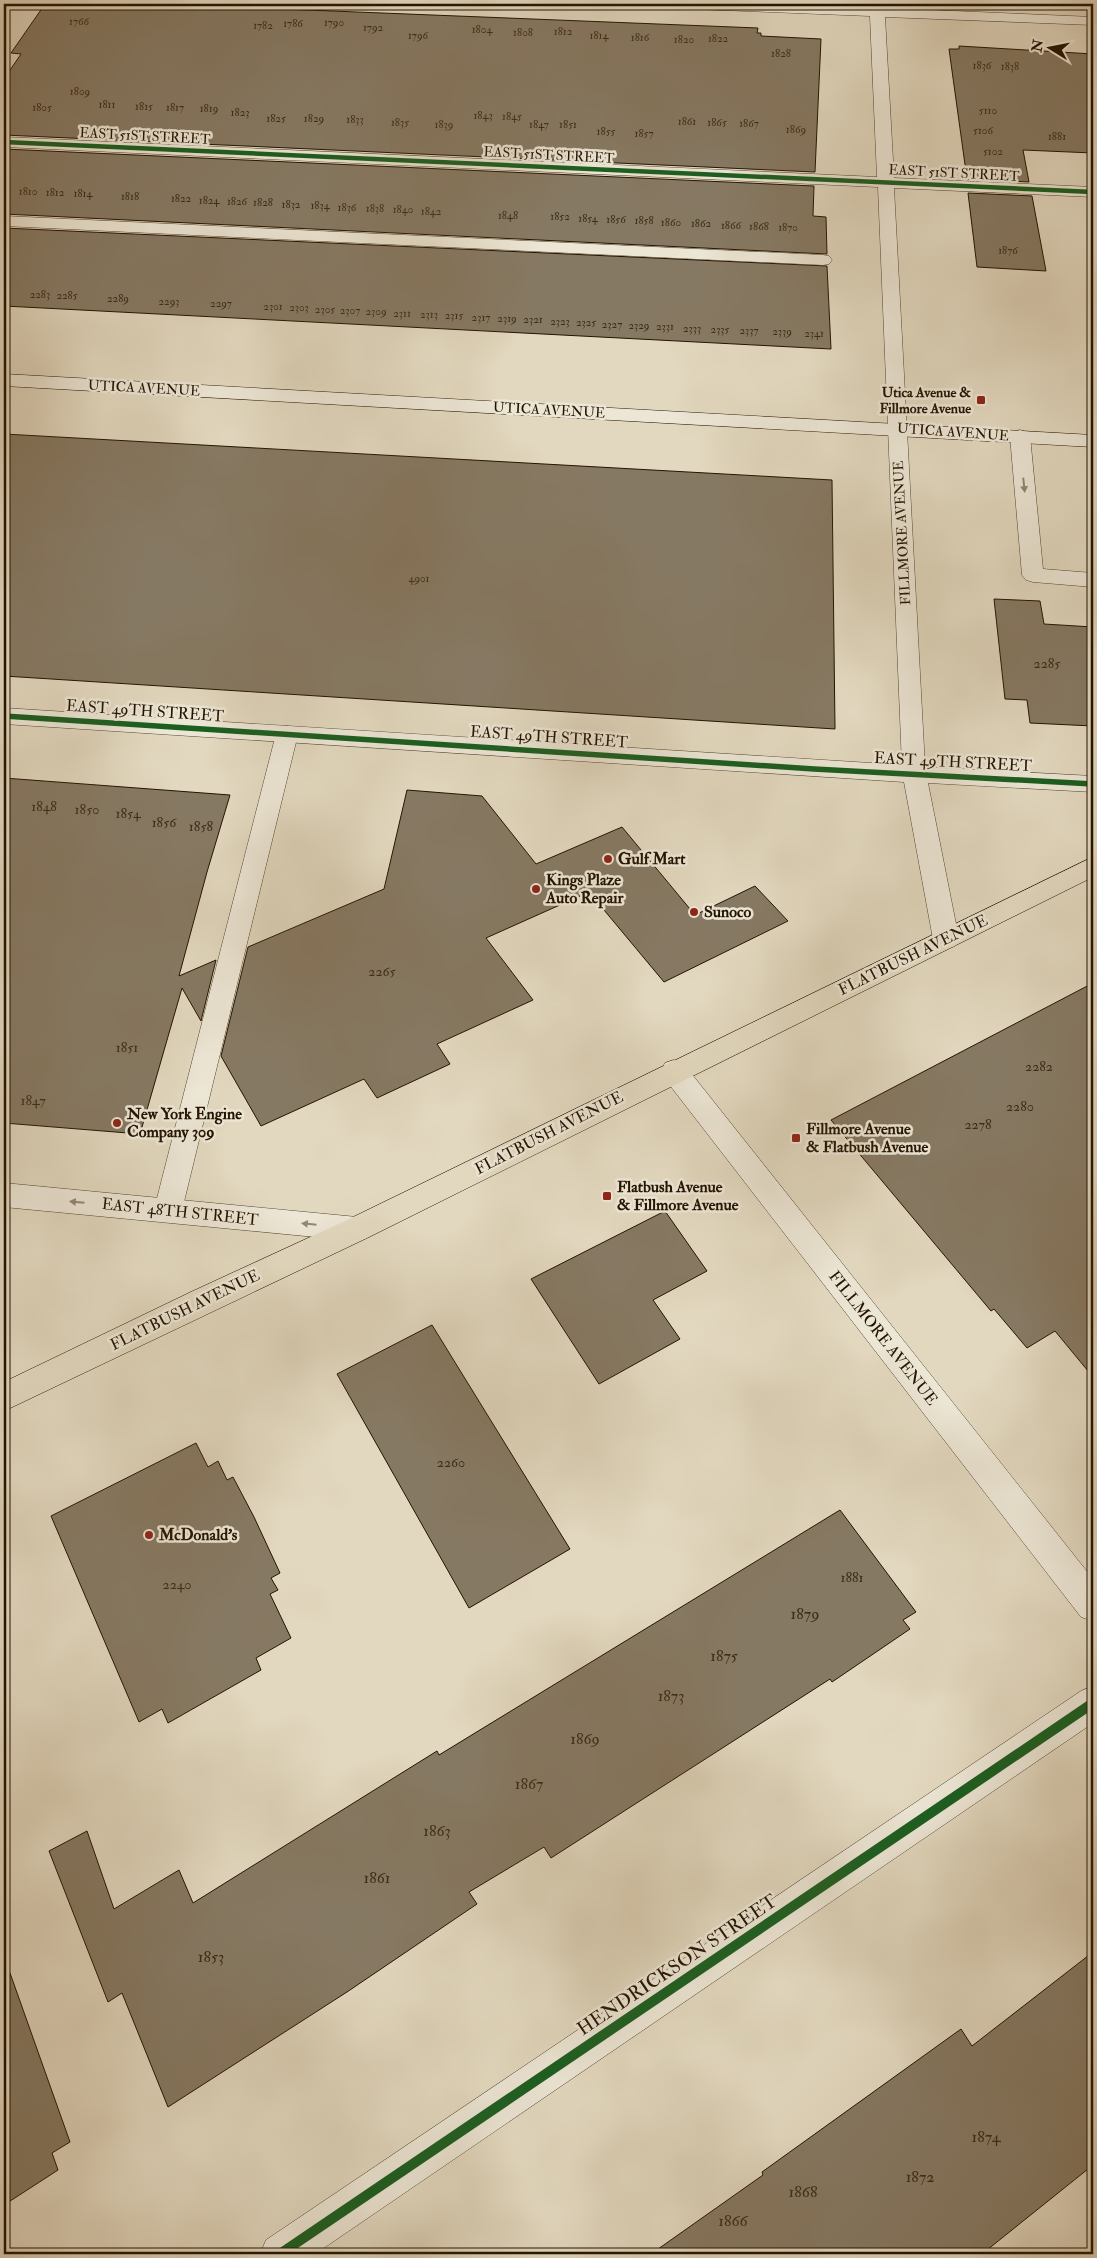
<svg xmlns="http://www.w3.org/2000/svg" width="1097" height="2258" font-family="'IM FELL Double Pica',serif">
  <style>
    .building { fill: #867963; stroke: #231300 }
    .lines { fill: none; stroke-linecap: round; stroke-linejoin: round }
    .service-casing { stroke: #534430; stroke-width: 1 }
    .minor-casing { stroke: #534430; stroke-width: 1 }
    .secondary-casing { stroke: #231300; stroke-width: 1 }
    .primary-casing { stroke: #231300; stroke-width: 1 }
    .service { fill: #ece6d5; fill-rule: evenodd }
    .minor { fill: #ece6d5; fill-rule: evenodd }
    .secondary { fill: #ece6d5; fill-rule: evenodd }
    .primary { fill: #e2d8bf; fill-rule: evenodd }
    .cycleway-far2-casing { stroke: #ece6d5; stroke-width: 6 }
    .cycleway-far1-casing { stroke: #ece6d5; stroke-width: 8 }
    .cycleway-casing { stroke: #ece6d5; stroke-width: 13 }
    .cycleway-far2 { stroke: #1b5e20; stroke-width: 4.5 }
    .cycleway-far1 { stroke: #1b5e20; stroke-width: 5.5 }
    .cycleway { stroke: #1b5e20; stroke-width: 10 }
    .oneway { fill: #928775 }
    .poi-dot { fill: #8f2418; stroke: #ece6d5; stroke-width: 2 }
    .labels { text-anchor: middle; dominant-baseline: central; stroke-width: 5; stroke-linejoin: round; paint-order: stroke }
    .far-number-label { font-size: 11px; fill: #3c2c19 }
    .far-street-label { font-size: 14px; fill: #231300; stroke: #ece6d5 }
    .far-poi-label { font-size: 14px; font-weight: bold; fill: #231300; stroke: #ece6d5; text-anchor: end }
    .number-label { font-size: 14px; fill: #3c2c19 }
    .street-label { font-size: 16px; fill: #231300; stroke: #ece6d5 }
    .poi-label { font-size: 16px; font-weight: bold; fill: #231300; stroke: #ece6d5; text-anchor: start }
    .near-number-label { font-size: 16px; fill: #3c2c19 }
    .near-street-label { font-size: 19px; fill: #231300; stroke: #ece6d5 }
  </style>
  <rect width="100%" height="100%" fill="#e2d8bf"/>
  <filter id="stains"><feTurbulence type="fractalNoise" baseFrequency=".004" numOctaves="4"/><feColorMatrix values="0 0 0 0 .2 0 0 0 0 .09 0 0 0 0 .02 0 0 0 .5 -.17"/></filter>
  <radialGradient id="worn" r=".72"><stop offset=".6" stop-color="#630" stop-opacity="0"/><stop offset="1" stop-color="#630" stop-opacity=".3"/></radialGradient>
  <path class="building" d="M45 4H156L758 28 757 33H761V36L821 39 815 172 4 135V79L21 54 11 53Z
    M959 46 1093 54V153L1023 150 1029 182 967 179 949 49H959Z
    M4 149 814 186 813 216 826 217 827 254 4 214Z
    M968 193 1032 196 1046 271 977 267Z
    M4 228 827 266 831 349 4 306Z
    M4 434 832 480 835 729 4 676Z
    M994 599 1040 601 1044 624 1093 627V726L1030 723 1027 700 1005 699Z
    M4 778 230 795 207 872 179 976 216 960 201 1021 182 988 140 1134 4 1123Z
    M407 790 482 796 536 864 622 827 695 915 755 886 788 921 664 982 589 892 486 938 533 1000 437 1044 450 1064 377 1098 364 1079 261 1126 221 1056 248 947 384 889Z
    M1093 983V1377L1055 1331 1027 1348 994 1309 991 1311 831 1120Z
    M665 1211 707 1271 653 1300 680 1339 599 1384 531 1279Z
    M432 1325 570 1549 469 1608 337 1374Z
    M196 1443 208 1467 218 1461 227 1480 233 1477 254 1517 280 1573 271 1578 278 1590 270 1594 291 1638 256 1658 261 1670 168 1723 162 1709 139 1722 51 1516Z
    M840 1510 916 1612 903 1620 910 1629 832 1682 830 1679 551 1858 544 1847 469 1892 477 1904 347 1992 168 2107 122 1993 108 2002 49 1851 87 1831 114 1909 179 1870 193 1903 437 1751 439 1755Z
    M1093 1952V2165L982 2254H651L763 2175 762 2172 961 2029 972 2046Z
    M10 1973 70 2142 52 2153 58 2170 4 2205V1974Z"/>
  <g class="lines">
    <defs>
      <path id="service" d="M4 216 823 255 829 256 832 260 829 264 823 265 4 226Z
        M1020 430 1027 432 1030 436 1043 569 1093 573V587L1033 582 1026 580 1022 575 1010 436 1013 432Z
        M287 726 295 728 298 734 182 1210 178 1219 168 1222 158 1219 154 1210 276 734 279 728Z"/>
      <path id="minor" d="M663 4H772L870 8V4H884V8L1093 17V25L885 17 894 178 1093 187V197L894 188 925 767 1093 776V792L928 783 959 939 955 946 946 949 937 946 933 939 904 782 4 724V708L902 765 878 187 4 147V137L877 177 870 16 670 8Z
        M674 1060 683 1063 1093 1579V1621L1081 1617 665 1079 661 1071 665 1063Z
        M4 1183 357 1217 367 1220 371 1229 367 1238 357 1241 4 1207Z
        M1093 1686V1723L315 2254H260L266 2240 1081 1691Z"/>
      <path id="secondary" d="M4 374 1093 435V447L4 386Z"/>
      <path id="primary" d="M1093 857V877L367 1238 4 1411V1382L193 1291 347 1220Z"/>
    </defs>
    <use href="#service" class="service-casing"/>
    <use href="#minor" class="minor-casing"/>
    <use href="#secondary" class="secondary-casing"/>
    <use href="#primary" class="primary-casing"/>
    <use href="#service" class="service"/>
    <use href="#minor" class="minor"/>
    <use href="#secondary" class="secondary"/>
    <use href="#primary" class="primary"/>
    <defs>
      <path id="cycleway-far2" d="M4 142 1093 192"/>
      <path id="cycleway-far1" d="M4 716 814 769 1093 784"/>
      <path id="cycleway" d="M280 2254 1093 1703"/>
    </defs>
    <use href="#cycleway-far2" class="cycleway-far2-casing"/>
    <use href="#cycleway-far1" class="cycleway-far1-casing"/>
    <use href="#cycleway" class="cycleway-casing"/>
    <use href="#cycleway-far2" class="cycleway-far2"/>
    <use href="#cycleway-far1" class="cycleway-far1"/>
    <use href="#cycleway" class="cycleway"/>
  </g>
  <defs><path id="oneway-solid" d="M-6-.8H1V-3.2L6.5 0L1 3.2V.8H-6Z" transform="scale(1.25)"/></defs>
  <g class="oneway">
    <use href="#oneway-solid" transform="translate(1024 485) rotate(84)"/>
    <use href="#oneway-solid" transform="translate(77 1202) rotate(-175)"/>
    <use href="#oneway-solid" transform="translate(309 1224) rotate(-174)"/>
  </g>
  <g class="poi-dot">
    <rect x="976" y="395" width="10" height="10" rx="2.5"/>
    <circle cx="608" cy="859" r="5"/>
    <circle cx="536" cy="889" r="5"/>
    <circle cx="694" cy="912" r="5"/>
    <circle cx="117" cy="1123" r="5"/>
    <rect x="791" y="1133" width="10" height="10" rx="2.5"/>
    <rect x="602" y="1191" width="10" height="10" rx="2.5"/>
    <circle cx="149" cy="1535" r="5"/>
  </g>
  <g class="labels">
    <g class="far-number-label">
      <text x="79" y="21">1766</text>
      <text x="334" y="22">1790</text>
      <text x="293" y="23">1786</text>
      <text x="263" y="25">1782</text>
      <text x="373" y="27">1792</text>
      <text x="482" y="29">1804</text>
      <text x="563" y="31">1812</text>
      <text x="523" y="32">1808</text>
      <text x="418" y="35">1796</text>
      <text x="599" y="35">1814</text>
      <text x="640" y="37">1816</text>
      <text x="718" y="38">1822</text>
      <text x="684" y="39">1820</text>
      <text x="781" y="53">1828</text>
      <text x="982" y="65">1836</text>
      <text x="1010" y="66">1838</text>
      <text x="80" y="91">1809</text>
      <text x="107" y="104">1811</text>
      <text x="144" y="106">1815</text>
      <text x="42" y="107">1805</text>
      <text x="175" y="107">1817</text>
      <text x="209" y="108">1819</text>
      <text x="988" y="110">5110</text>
      <text x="240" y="112">1823</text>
      <text x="483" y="115">1843</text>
      <text x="512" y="116">1845</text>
      <text x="276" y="118">1825</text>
      <text x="314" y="118">1829</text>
      <text x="355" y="119">1833</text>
      <text x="687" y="121">1861</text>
      <text x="400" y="122">1835</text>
      <text x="717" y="122">1865</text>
      <text x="749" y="123">1867</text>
      <text x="444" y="124">1839</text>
      <text x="539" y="124">1847</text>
      <text x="568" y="124">1851</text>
      <text x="796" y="129">1869</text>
      <text x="983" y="130">5106</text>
      <text x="606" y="131">1855</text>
      <text x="644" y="133">1857</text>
      <text x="1057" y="136">1881</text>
      <text x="993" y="151">5102</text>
      <text x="28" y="191">1810</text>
      <text x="55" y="192">1812</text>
      <text x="83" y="193">1814</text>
      <text x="130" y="196">1818</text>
      <text x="181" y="198">1822</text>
      <text x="209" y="200">1824</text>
      <text x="237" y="201">1826</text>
      <text x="263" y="202">1828</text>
      <text x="291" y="204">1832</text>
      <text x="320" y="205">1834</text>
      <text x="347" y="207">1836</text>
      <text x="375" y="208">1838</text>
      <text x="403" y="209">1840</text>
      <text x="431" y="211">1842</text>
      <text x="508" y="215">1848</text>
      <text x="560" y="216">1852</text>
      <text x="588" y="218">1854</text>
      <text x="616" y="219">1856</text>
      <text x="644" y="220">1858</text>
      <text x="671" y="222">1860</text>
      <text x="701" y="223">1862</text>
      <text x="731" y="225">1866</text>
      <text x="759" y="226">1868</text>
      <text x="788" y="227">1870</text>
      <text x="1008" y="250">1876</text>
      <text x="40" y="294">2283</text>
      <text x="67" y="295">2285</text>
      <text x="118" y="298">2289</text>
      <text x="169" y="301">2293</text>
      <text x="221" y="303">2297</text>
      <text x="273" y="306">2301</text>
      <text x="299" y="307">2303</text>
      <text x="325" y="309">2305</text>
      <text x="350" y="310">2307</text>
      <text x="376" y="311">2309</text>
      <text x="402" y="313">2311</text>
      <text x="429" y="314">2313</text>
      <text x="454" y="315">2315</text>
      <text x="481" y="317">2317</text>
      <text x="507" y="318">2319</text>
      <text x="533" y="319">2321</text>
      <text x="560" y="321">2323</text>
      <text x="586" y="322">2325</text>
      <text x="612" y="324">2327</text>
      <text x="639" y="325">2329</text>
      <text x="665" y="326">2331</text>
      <text x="692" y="328">2333</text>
      <text x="720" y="329">2335</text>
      <text x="749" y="330">2337</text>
      <text x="782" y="331">2339</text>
      <text x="814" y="333">2341</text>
      <text x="419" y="578">4901</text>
    </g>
    <g class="far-street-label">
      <text transform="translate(145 136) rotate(3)">EAST 51ST STREET</text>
      <text transform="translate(549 155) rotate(3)">EAST 51ST STREET</text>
      <text transform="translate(954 173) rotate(3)">EAST 51ST STREET</text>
      <text transform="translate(144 388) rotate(3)">UTICA AVENUE</text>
      <text transform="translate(549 410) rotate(3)">UTICA AVENUE</text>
      <text transform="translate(953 432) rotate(4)">UTICA AVENUE</text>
      <text transform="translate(902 533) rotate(-93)">FILLMORE AVENUE</text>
    </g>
    <g class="far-poi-label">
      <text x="971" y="392">Utica Avenue &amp;<tspan x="971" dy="16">Fillmore Avenue</tspan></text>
    </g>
    <g class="number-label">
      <text x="1047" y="663">2285</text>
      <text x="44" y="806">1848</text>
      <text x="87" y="809">1850</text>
      <text x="128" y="813">1854</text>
      <text x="164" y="822">1856</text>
      <text x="201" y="826">1858</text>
      <text x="382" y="971">2265</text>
      <text x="127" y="1047">1851</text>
      <text x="1039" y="1066">2282</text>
      <text x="33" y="1100">1847</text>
      <text x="1020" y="1106">2280</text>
      <text x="978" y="1124">2278</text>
      <text x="451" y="1462">2260</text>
      <text x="852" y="1577">1881</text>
      <text x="177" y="1584">2240</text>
    </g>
    <g class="street-label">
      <text transform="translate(145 711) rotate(4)">EAST 49TH STREET</text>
      <text transform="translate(549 737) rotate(4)">EAST 49TH STREET</text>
      <text transform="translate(953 762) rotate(3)">EAST 49TH STREET</text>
      <text transform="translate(913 955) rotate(-26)">FLATBUSH AVENUE</text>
      <text transform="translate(549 1133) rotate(-27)">FLATBUSH AVENUE</text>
      <text transform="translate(180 1212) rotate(6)">EAST 48TH STREET</text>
      <text transform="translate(185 1310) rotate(-26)">FLATBUSH AVENUE</text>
      <text transform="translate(883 1338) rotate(52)">FILLMORE AVENUE</text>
    </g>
    <g class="poi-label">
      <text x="618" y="859">Gulf Mart</text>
      <text x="546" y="880">Kings Plaze<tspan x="546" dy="18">Auto Repair</tspan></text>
      <text x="704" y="912">Sunoco</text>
      <text x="127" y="1114">New York Engine<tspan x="127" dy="18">Company 309</tspan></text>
      <text x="806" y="1129">Fillmore Avenue<tspan x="806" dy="18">&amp; Flatbush Avenue</tspan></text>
      <text x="617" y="1187">Flatbush Avenue<tspan x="617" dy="18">&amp; Fillmore Avenue</tspan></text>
      <text x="159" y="1535">McDonald's</text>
    </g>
    <g class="near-number-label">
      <text x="805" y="1614">1879</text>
      <text x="724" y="1656">1875</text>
      <text x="671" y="1696">1873</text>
      <text x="585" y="1739">1869</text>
      <text x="529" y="1784">1867</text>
      <text x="437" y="1831">1863</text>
      <text x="377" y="1878">1861</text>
      <text x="211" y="1957">1853</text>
      <text x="986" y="2137">1874</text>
      <text x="920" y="2177">1872</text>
      <text x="803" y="2192">1868</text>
      <text x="733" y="2221">1866</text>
    </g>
    <g class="near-street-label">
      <text transform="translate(677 1965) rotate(-34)">HENDRICKSON STREET</text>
    </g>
  </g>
  <rect width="1097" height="2258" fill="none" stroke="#e2d8bf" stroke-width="20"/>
  <rect x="5" y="5" width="1087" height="2248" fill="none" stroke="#231300" stroke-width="2.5"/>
  <rect x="10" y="10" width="1077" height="2238" fill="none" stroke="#231300"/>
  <g transform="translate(1050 48) rotate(280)" stroke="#ece6d5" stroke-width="4" paint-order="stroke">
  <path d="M0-4L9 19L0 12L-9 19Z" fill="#231300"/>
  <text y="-8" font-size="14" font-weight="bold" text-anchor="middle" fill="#231300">N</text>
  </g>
  <rect width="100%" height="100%" filter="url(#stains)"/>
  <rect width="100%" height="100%" fill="url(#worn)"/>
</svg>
